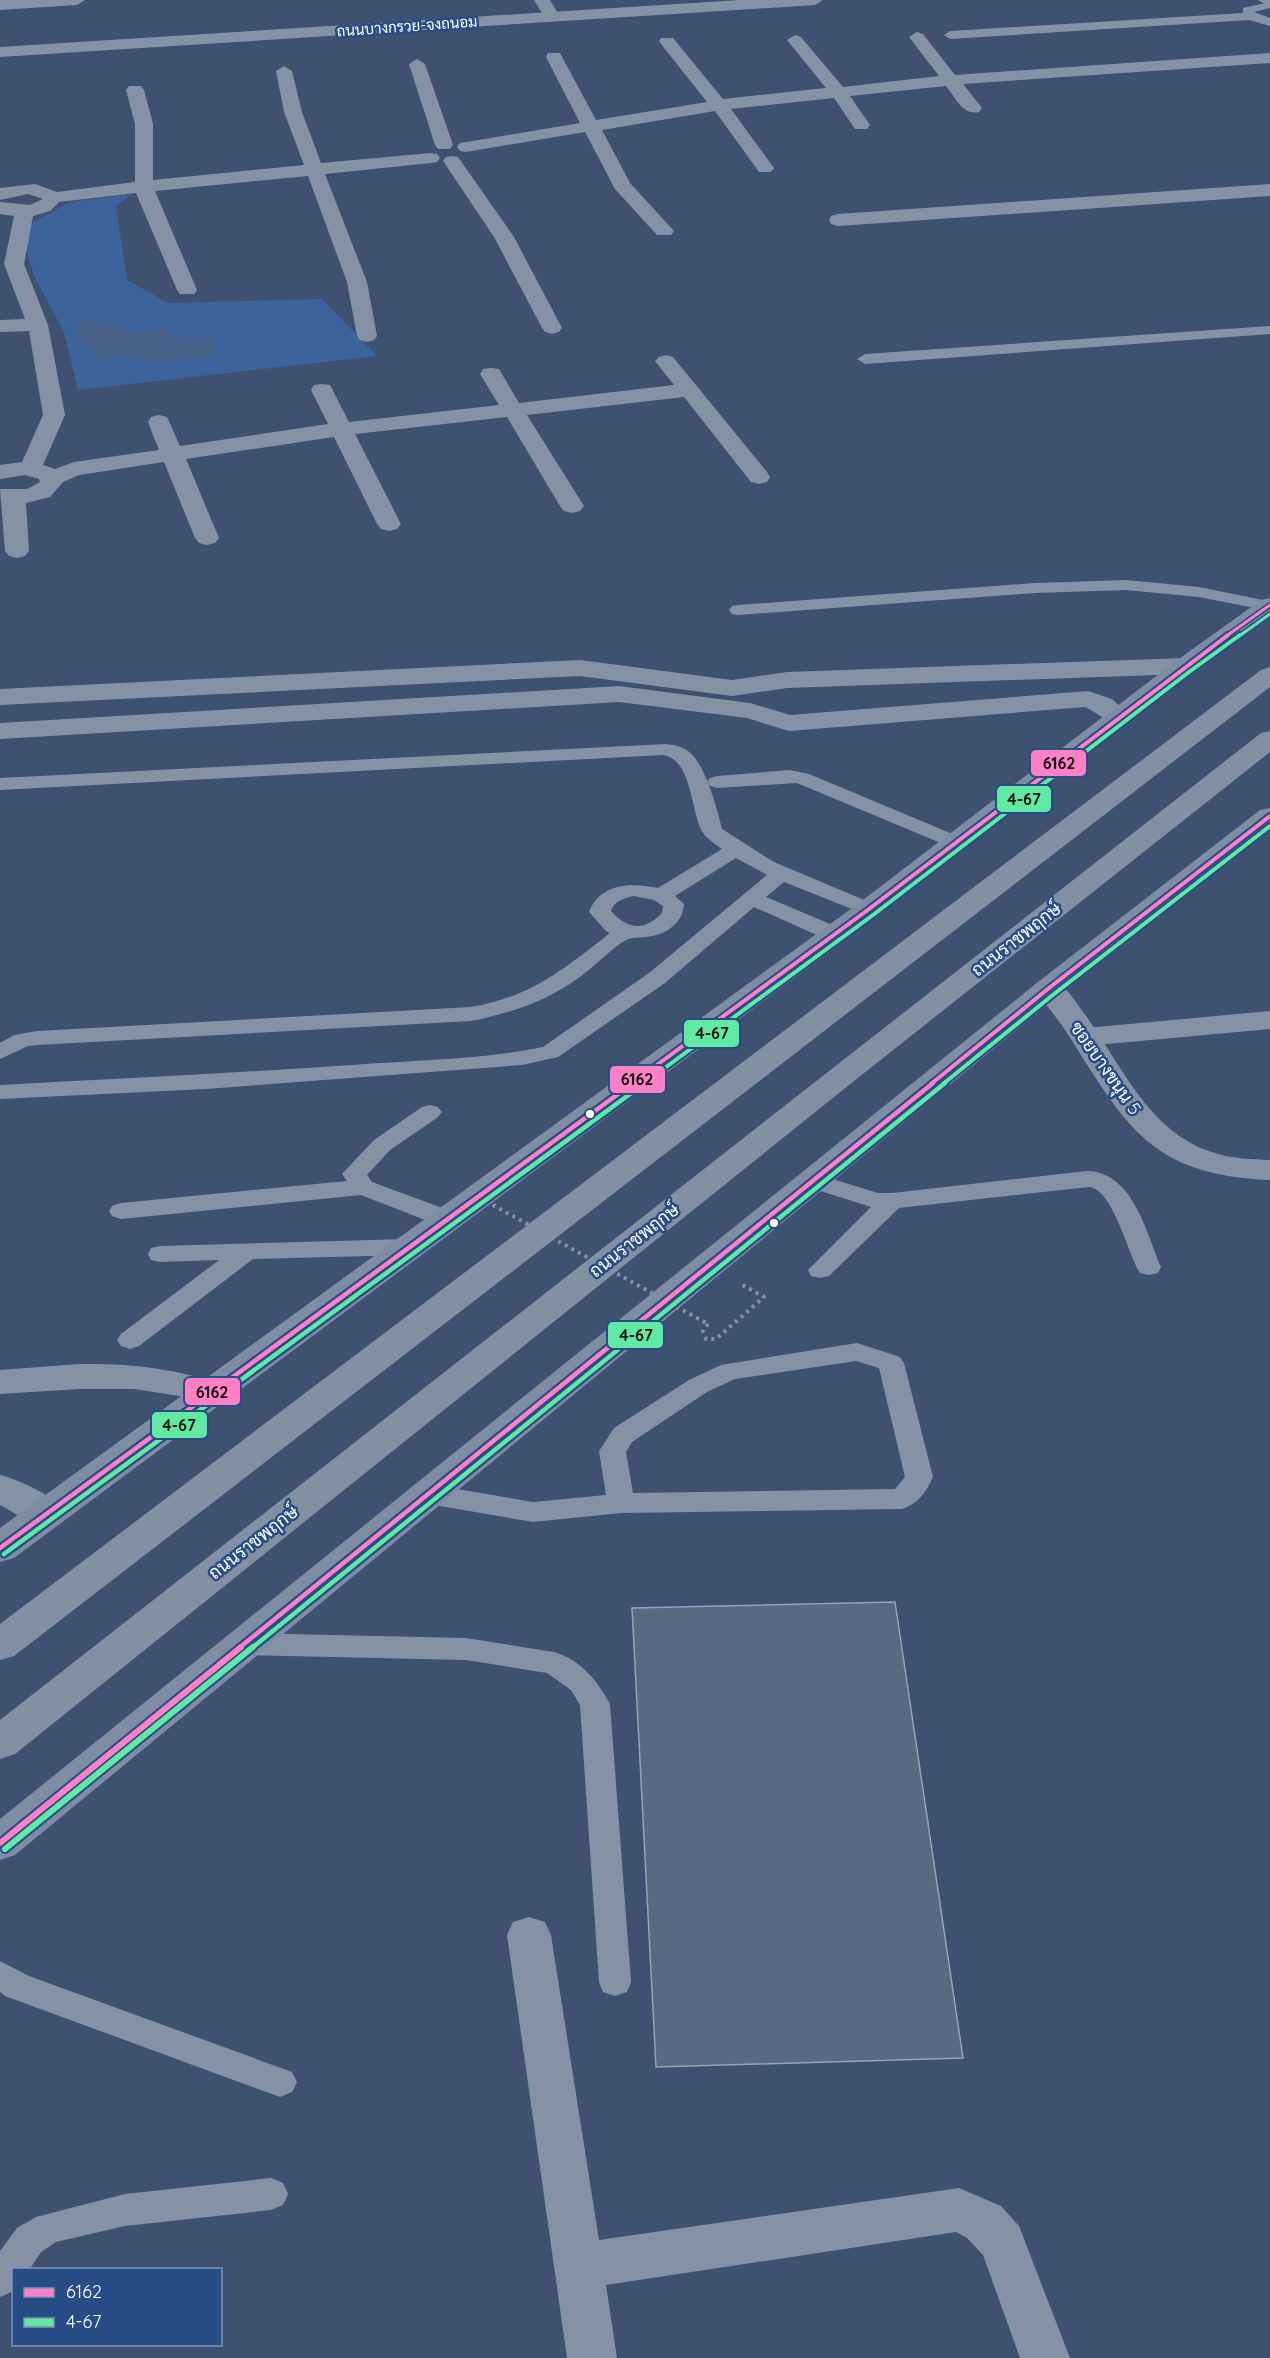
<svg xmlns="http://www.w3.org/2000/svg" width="1270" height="2358" font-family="Quicksand,Sarabun,sans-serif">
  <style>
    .green { fill: #3d639c }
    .water { fill: #4a628a }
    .building { fill: #596982; stroke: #98a3b4; stroke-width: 1.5 }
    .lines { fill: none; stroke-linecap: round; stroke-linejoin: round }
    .path { stroke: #8592a6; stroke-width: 4; stroke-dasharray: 3 4.5; stroke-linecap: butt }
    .service { fill: #8592a6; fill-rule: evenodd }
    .minor { fill: #8592a6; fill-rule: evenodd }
    .tertiary { fill: #8592a6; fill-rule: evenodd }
    .secondary { fill: #7f8da3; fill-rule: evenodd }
    .primary { fill: #8390a4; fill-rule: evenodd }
    .path-bridge { stroke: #8592a6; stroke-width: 4; stroke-dasharray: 3 4.5; stroke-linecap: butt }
    .bus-1-far3-casing { stroke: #284d86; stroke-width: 6 }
    .bus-1-far2-casing { stroke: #284d86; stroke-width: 8 }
    .bus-1-far1-casing { stroke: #284d86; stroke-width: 9 }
    .bus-1-casing { stroke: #284d86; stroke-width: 10 }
    .bus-2-far3-casing { stroke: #284d86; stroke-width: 6 }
    .bus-2-far2-casing { stroke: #284d86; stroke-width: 8 }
    .bus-2-far1-casing { stroke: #284d86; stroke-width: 9 }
    .bus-2-casing { stroke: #284d86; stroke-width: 10 }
    .bus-1-far3 { stroke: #ff80c5; stroke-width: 3 }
    .bus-1-far2 { stroke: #ff80c5; stroke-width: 4 }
    .bus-1-far1 { stroke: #ff80c5; stroke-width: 4.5 }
    .bus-1 { stroke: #ff80c5; stroke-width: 6 }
    .bus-2-far3 { stroke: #60e9a3; stroke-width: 3 }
    .bus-2-far2 { stroke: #60e9a3; stroke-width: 4 }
    .bus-2-far1 { stroke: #60e9a3; stroke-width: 4.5 }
    .bus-2 { stroke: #60e9a3; stroke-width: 6 }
    .bus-dot { fill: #fff; stroke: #284d86; stroke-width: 2 }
    .labels { text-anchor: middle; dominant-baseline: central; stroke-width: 5; stroke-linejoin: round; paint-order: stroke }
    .far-street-label { font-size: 15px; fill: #fff; stroke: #284d86 }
    .street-label { font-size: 18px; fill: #fff; stroke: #284d86 }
    .line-badge { stroke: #284d86; stroke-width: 2 }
    .pale-badge-label { font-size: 16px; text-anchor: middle; font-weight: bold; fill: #111 }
  </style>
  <rect width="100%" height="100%" fill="#3e5170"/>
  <path class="green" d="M132 194 116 206 127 280 168 303 322 299 377 356 78 390 64 332 35 278 24 243 28 225 70 202Z"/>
  <path class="water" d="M84 320 115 323 134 333 169 328 168 335 180 338 214 337 215 356 152 362 119 354 101 362 92 354 74 324Z"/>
  <path class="building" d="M895 1602 963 2058 656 2067 632 1608Z"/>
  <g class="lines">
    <path class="path" d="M708 1324 703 1331 706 1339H716L764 1297 741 1284"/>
    <path class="service" d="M1270 2V8L1254 12 1270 18V26L1249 20 950 39 944 35 950 31 1243 13V8Z
      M1270 326V334L865 364 857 359 865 354Z
      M1126 580 1199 587 1268 601H1270V611L1199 597 1126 590 1035 593 738 615 732 614 729 610 732 606 738 605 1035 583Z
      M666 744C673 745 682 746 688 751 705 763 717 808 722 829L774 862 876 905 880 909 876 913 869 915 862 913 784 882 766 897 842 929 845 934 842 939 834 940 826 939 754 907 665 983 558 1057 522 1065 206 1089 0 1099V1085C117 1079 234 1073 352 1065 415 1060 481 1060 543 1047L649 973 767 875 736 858 675 896 684 904C683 924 665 935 646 937 641 938 633 937 628 939 616 944 593 968 581 976 548 1001 511 1013 471 1021L37 1045 28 1046 0 1059V1043L14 1035 37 1031 471 1007C531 997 564 969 610 933L606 931 589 912C601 882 632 883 658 888L722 849C716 844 708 840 704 834 690 816 694 760 663 755L0 790V778ZM634 896 654 900 663 906 662 913C644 932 627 929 611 911 614 901 624 898 634 896Z
      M790 770 809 774 962 838 965 842 962 846H948L797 783 717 788 710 786 707 782 710 778 717 776Z
      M430 1105 438 1107 442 1112 438 1117 390 1150 367 1175 372 1182 456 1213 459 1219 456 1225 447 1227 438 1225 361 1195 121 1219 112 1216 109 1211 112 1206 121 1203 347 1181 342 1174 374 1140 422 1107Z
      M1087 1171C1133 1172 1146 1232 1161 1267L1158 1273 1149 1275 1140 1273C1128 1254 1113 1189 1089 1187L899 1208 829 1276 820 1278 811 1276 808 1270 871 1207 805 1186 801 1181 805 1176 813 1173 878 1193H892Z
      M409 1239 418 1241 421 1247 418 1253 409 1255 253 1259 139 1346 130 1349 121 1346 117 1340 121 1334 219 1260 160 1262 151 1260 148 1254 151 1248 160 1246Z
      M857 1343 900 1357 904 1363 933 1477C926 1492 918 1504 902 1509L621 1513 533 1522 428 1504 418 1501 414 1494 418 1487 428 1484 533 1502 606 1495 599 1451 614 1428 689 1380 721 1365ZM856 1361 879 1368 905 1477 895 1489 633 1493 626 1452 632 1442 707 1392 735 1379Z
      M245 1633 466 1638 554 1652C581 1660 597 1680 610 1704L631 1982 627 1992 615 1996 603 1992 599 1982 580 1705 571 1690 547 1673 466 1660 245 1655 235 1652 231 1644 235 1636Z
      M0 1961 29 1976 292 2072 297 2082 292 2092 280 2097 5 1996 0 1992Z
      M271 2178 283 2183 288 2194 283 2205 271 2210 125 2226 56 2242 41 2252 29 2270H14V2291L0 2297V2251L17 2228 36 2217 125 2194Z"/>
    <path class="minor" d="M0 0H85L77 5 0 10Z
      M534 0H550L560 17 558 20H546Z
      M917 32 923 34 955 75 1270 53V63L963 84 982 108 979 112C963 116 955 97 946 86L850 96 870 125 867 129H855L834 98 731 109 774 168 771 172H759L715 111 602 130 630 183 674 231 671 235H657L615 189 585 132 466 152 460 151 457 147 460 143 580 123 546 57 548 53H560L596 120 707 102 661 44 659 41 661 38H673L723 99 826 88 787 40 795 35 801 37 843 87 939 76 909 37Z
      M417 59 425 64 453 145 450 149H438L435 145 409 64Z
      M284 66 292 71 302 112 321 163 431 153 437 154 440 158 437 162 431 163 325 174 367 282 377 336 374 340 367 342 360 340 357 336 347 282 308 176 155 191 197 290 194 294H180L177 290 136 193 59 202 50 211 33 216 24 264 48 325 65 415 43 465 55 469 74 462 159 450 148 422 151 417 159 415 167 417 180 446 328 424 311 390 314 385 322 384 330 385 349 422 499 405 480 374 483 369 491 368 499 369 519 403 674 385 655 361 659 357 666 355 673 357 767 472 770 477 767 482 759 484 751 482 684 397 527 415 584 506 580 511 572 513 564 511 560 506 507 417 355 434 401 524 397 529 389 531 381 529 377 524 334 437 186 459 219 538 215 543 207 545 199 543 195 538 164 462 79 475 63 482 50 497 26 503 29 551 25 556 17 558 9 556 5 551 0 489H27L40 482 39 479 25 475 0 479V465L22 462 43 415 29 331 0 332V320L25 319 4 264 14 216 0 214V202L30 205 43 199 28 194 0 200V188L35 184 57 192 135 182V124L126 90 129 86H141L144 90 153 124V180L304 165 284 112 276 71Z
      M452 156 458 157 514 237 562 328 559 332 552 334 545 332 542 328 494 237 443 161 446 157Z
      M1270 184V196L838 226 831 224 829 220 831 216 838 214Z
      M1185 658 1194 661 1198 666 1194 671 1185 674 787 688 732 696 580 676 0 705V689L580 660 732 680 787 672Z
      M619 686 750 703 790 715 1088 691 1112 699 1131 717 1127 723C1109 727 1101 714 1085 707L789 731 747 718 619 702 0 739V723Z
      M1270 1011V1029L1086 1046 1075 1044 1071 1037 1075 1030 1086 1028Z
      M79 1364C129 1363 175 1368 223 1385L228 1394 223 1403 210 1406 180 1396 134 1389H79L0 1394V1370Z
      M0 1475C20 1480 56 1496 66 1514L60 1524C36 1531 21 1516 0 1505Z
      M529 1917 545 1922 551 1935 599 2240 959 2188 1001 2206 1019 2226 1070 2358H1020L983 2255 967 2238 956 2232 606 2285 617 2358H567L507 1935 513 1922Z"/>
    <path class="tertiary" d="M740 0H823L815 5 0 57V47Z
      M1258 0H1270V7Z
      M1049 979C1064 983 1072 997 1081 1009 1121 1062 1147 1133 1215 1153 1233 1159 1252 1159 1270 1160V1180C1152 1175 1127 1128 1069 1036 1059 1020 1045 1004 1034 988L1038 982Z"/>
    <path class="secondary" d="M1270 598V617L1194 671 879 915 14 1558 0 1562V1528L859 903 1176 661 1261 600Z
      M1270 808V830L1060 994 15 1855 0 1860V1819L1038 982 1260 810Z"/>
    <path class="primary" d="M1270 667V687L14 1656 0 1660V1624L1261 670Z
      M1270 731V752L854 1081 15 1754 0 1759V1720L1261 733Z"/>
    <path class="path-bridge" d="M473 1194 708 1324"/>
    <defs>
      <path id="bus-1-far3" d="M1225 637 1270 605"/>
      <path id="bus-1-far2" d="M631 1084 869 909 1228 635
        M931 1084 1049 988 1270 816"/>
      <path id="bus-1-far1" d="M0 1548 633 1083
        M239 1648 933 1083"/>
      <path id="bus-1" d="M0 1843 241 1647"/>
      <path id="bus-2-far3" d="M1238 637 1270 614"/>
      <path id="bus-2-far2" d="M643 1084 873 915 1189 672 1240 635
        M943 1084 1054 994 1270 826"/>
      <path id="bus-2-far1" d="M4 1554 645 1083
        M252 1648 945 1083"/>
      <path id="bus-2" d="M5 1849 253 1647"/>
    </defs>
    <use href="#bus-1-far3" class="bus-1-far3-casing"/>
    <use href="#bus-1-far2" class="bus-1-far2-casing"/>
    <use href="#bus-1-far1" class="bus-1-far1-casing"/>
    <use href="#bus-1" class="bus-1-casing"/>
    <use href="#bus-2-far3" class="bus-2-far3-casing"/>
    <use href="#bus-2-far2" class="bus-2-far2-casing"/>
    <use href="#bus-2-far1" class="bus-2-far1-casing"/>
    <use href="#bus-2" class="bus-2-casing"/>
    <use href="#bus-1-far3" class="bus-1-far3"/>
    <use href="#bus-1-far2" class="bus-1-far2"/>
    <use href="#bus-1-far1" class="bus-1-far1"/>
    <use href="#bus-1" class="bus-1"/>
    <use href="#bus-2-far3" class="bus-2-far3"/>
    <use href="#bus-2-far2" class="bus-2-far2"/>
    <use href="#bus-2-far1" class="bus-2-far1"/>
    <use href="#bus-2" class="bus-2"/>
  </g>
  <g class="bus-dot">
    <circle cx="590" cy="1114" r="5"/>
    <circle cx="774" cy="1223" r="5"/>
  </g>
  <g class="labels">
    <g class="far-street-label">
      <text transform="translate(407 26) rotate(-4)">ถนนบางกรวย-จงถนอม</text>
    </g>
    <g class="street-label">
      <text transform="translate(1016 939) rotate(-38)">ถนนราชพฤกษ์</text>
      <text transform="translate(1106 1068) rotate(55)">ซอยบางขนุน 5</text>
      <text transform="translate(634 1240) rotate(-38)">ถนนราชพฤกษ์</text>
      <text transform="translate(253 1542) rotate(-38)">ถนนราชพฤกษ์</text>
    </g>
  </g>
  <g class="line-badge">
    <rect x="1030" y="749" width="57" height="28" rx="6" fill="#ff80c5"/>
    <rect x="996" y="785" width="56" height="28" rx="6" fill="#60e9a3"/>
    <rect x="683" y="1019" width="57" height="29" rx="6" fill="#60e9a3"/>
    <rect x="609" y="1065" width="57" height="29" rx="6" fill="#ff80c5"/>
    <rect x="607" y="1321" width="57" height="28" rx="6" fill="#60e9a3"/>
    <rect x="184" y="1377" width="57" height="29" rx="6" fill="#ff80c5"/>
    <rect x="151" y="1411" width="57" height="28" rx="6" fill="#60e9a3"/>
  </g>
  <g class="pale-badge-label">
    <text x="1059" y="769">6162</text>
    <text x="1024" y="805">4-67</text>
    <text x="712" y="1039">4-67</text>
    <text x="637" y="1085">6162</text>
    <text x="636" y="1341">4-67</text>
    <text x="212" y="1398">6162</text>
    <text x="179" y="1431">4-67</text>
  </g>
  <rect x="12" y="2268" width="210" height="78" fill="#284d86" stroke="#7e94b6" stroke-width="1.5"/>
  <rect x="24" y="2288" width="30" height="9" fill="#ff80c5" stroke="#7e94b6" stroke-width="1.5"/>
  <text x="66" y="2298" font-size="18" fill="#ffffff">6162</text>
  <rect x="24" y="2318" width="30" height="9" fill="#60e9a3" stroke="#7e94b6" stroke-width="1.5"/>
  <text x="66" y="2328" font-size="18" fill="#ffffff">4-67</text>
</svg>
